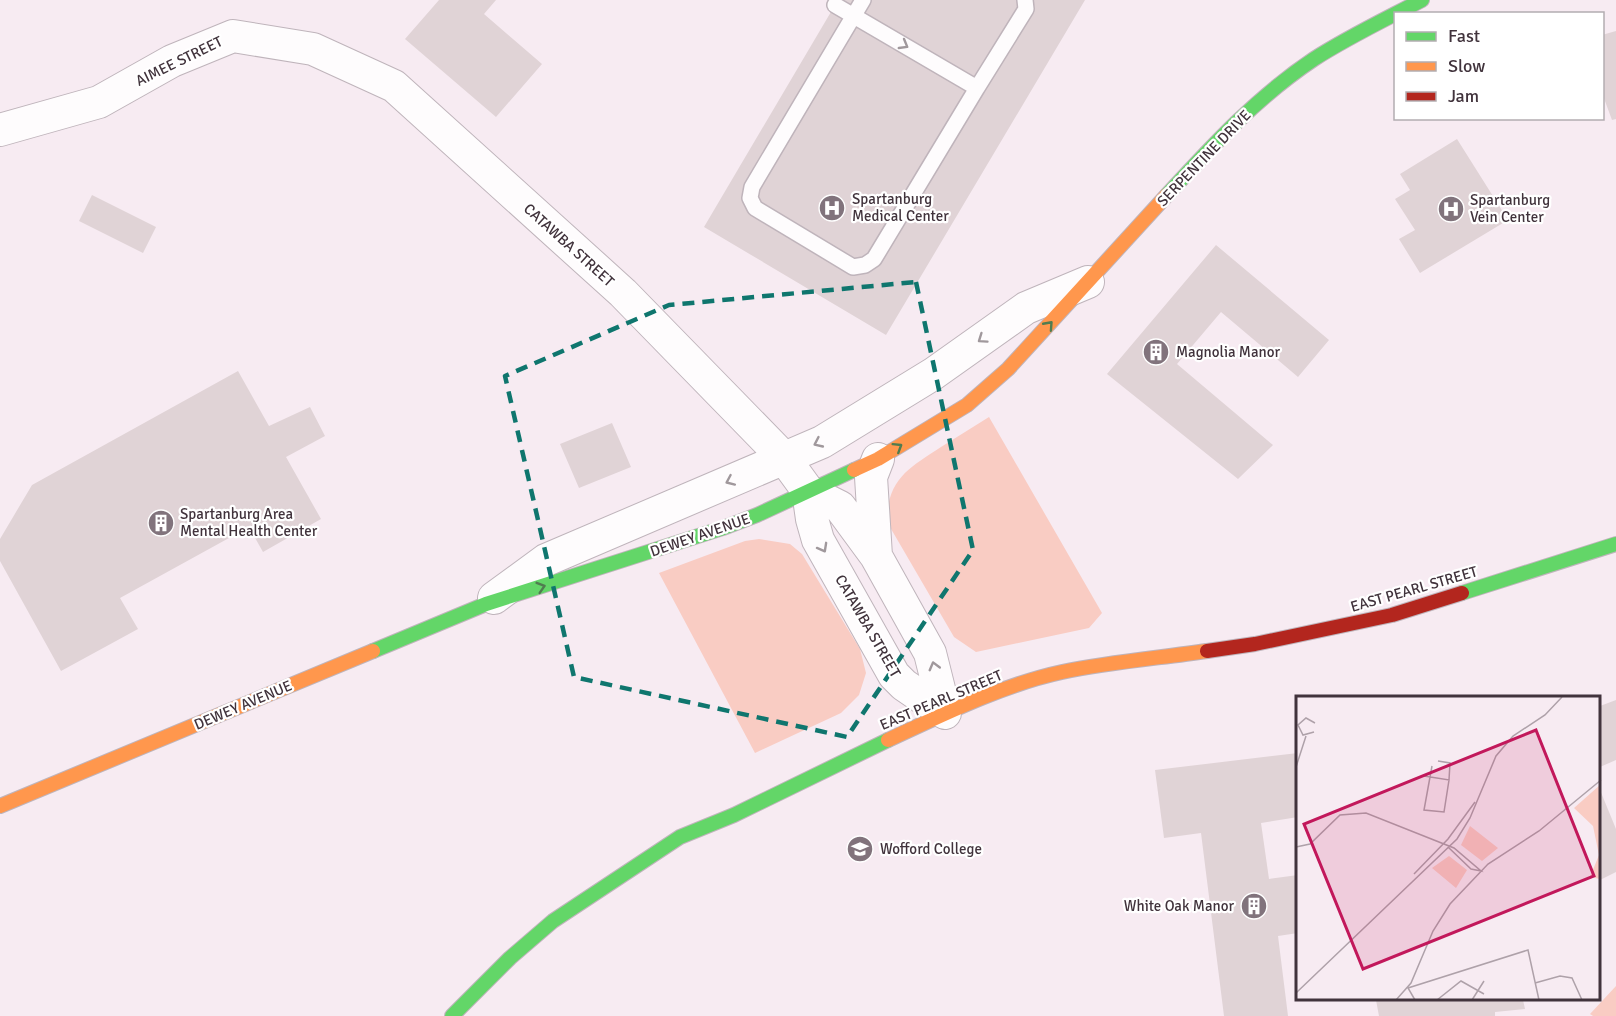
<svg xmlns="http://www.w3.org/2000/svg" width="1616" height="1016" font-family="Signika,sans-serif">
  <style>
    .green { fill: #f9ccc3 }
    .building { fill: #e0d3d6 }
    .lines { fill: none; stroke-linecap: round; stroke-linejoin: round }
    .lane-casing { stroke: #bfb4bb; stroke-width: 18 }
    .street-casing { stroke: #bfb4bb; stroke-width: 34 }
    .fast-casing { stroke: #bfb4bb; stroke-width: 16 }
    .slow-casing { stroke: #bfb4bb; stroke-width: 16 }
    .jam-casing { stroke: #bfb4bb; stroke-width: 16 }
    .lane { stroke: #fefcfd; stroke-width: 15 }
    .street { stroke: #fefcfd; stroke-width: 32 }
    .fast { stroke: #63d668; stroke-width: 14 }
    .slow { stroke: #ff974d; stroke-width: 14 }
    .jam { stroke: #b3261e; stroke-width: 14 }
    .oneway { stroke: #a0989c }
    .oneway2 { stroke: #507c50 }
    .marked { fill: none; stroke: #0f766e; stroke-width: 4.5; stroke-dasharray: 12 8; stroke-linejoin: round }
    .labels { text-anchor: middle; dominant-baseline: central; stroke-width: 4.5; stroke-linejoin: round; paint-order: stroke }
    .street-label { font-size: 15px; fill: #41333c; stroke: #fff }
    .poi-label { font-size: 15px; fill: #41333c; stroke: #fff; text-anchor: start }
    .inset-road { fill: none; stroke: #aea1a9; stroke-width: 1.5 }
    .view { fill: #c2185b; fill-opacity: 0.15; stroke: #c2185b; stroke-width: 3 }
    .inset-edge { fill: none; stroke: #41333c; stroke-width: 3 }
  </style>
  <rect width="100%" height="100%" fill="#f7ebf2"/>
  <path class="green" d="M989 417 1102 613 1089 628 976 652 954 637 887 522C887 479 909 468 941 447 957 437 973 427 989 417Z
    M759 539 790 544 802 554 860 649 866 673 859 695 841 713 755 753 659 573 745 541Z
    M1616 986V1016H1593L1590 1014Z"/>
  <path class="building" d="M439 0H496L484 14 542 64 496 117 405 39Z
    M838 0H1085L886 335 704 227Z
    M1616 31V119L1612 120 1602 93V35Z
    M1457 139 1508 220 1420 273 1399 239 1415 230 1395 199 1410 190 1400 174Z
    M92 195 156 227 143 253 79 221Z
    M1216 245 1329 340 1298 377 1221 312 1177 364 1273 445 1238 479 1107 374Z
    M238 371 269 426 310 407 325 436 286 457 321 519 263 552 249 527 120 598 138 629 61 671 0 561V539L32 485Z
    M612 423 631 467 579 488 560 444Z
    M1616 700V760L1600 767V706Z
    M1298 753V817L1261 823 1269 879 1298 875V933L1278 936 1288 1016H1224L1201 833 1164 838 1155 770Z
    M1600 790 1616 829V872L1600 880Z
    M1376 1000H1523L1525 1009 1495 1012V1016H1379Z"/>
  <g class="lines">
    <defs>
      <path id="lane" d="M863 0 752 187 750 198 755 208 853 267 865 265 874 259 977 88
        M835 5 977 88 1026 9 1025 0"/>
      <path id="street" d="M0 130 99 102 172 61 233 36 313 49 394 86 623 293 784 458 808 491 812 519 818 540 894 675 904 685 945 713 930 653 876 556 840 507 808 491
        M876 556 871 477 878 459
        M494 598 546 560 822 442 933 374 1026 308 1088 282"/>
      <path id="fast" d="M1167 195C1212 146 1257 97 1314 59 1348 37 1386 19 1422 0
        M1462 593 1616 544
        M373 651 486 604 723 528 757 515 854 470
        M452 1016 510 958 553 921 680 837 734 815 888 740"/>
      <path id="slow" d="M854 470 878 459 967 405 1008 369 1167 195
        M888 740C944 714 1002 685 1062 672 1110 662 1159 658 1207 651
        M0 806 373 651"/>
      <path id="jam" d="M1207 651 1255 644 1392 615 1462 593"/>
    </defs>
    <use href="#lane" class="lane-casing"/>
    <use href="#street" class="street-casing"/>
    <use href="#fast" class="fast-casing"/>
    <use href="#slow" class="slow-casing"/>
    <use href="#jam" class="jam-casing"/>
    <use href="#lane" class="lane"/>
    <use href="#street" class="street"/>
    <use href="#fast" class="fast"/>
    <use href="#slow" class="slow"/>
    <use href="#jam" class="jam"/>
  </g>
  <defs><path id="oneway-chevron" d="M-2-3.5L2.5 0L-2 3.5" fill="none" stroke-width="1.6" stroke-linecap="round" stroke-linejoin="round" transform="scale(1.5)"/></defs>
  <g class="oneway">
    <use href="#oneway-chevron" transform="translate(904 45) rotate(30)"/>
    <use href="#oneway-chevron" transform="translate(982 339) rotate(145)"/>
    <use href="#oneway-chevron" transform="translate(818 443) rotate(155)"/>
    <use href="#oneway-chevron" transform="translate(730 481) rotate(156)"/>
    <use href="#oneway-chevron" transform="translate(823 548) rotate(61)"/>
    <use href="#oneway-chevron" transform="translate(934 666) rotate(-105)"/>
  </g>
  <g class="oneway2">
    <use href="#oneway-chevron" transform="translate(1049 325) rotate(-48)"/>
    <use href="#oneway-chevron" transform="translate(898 447) rotate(-32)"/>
    <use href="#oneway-chevron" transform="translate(541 587) rotate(-17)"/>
  </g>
  <path class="marked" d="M916 282 973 550 847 737 574 677 505 376 669 305Z"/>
  <defs>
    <symbol id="hospital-disc" viewBox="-11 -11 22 22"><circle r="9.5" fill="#81737c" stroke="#fff"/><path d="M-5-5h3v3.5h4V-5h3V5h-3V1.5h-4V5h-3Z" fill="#fff"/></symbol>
    <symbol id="building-disc" viewBox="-11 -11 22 22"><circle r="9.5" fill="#81737c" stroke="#fff"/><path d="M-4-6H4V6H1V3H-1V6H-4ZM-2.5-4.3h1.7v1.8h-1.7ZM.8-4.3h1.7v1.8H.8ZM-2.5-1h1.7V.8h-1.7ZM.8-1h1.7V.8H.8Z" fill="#fff"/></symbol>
    <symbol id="university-disc" viewBox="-11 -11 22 22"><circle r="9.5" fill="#81737c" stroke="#fff"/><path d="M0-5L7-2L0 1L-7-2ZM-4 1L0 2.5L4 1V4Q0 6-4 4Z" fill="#fff"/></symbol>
  </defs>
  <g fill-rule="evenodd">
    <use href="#hospital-disc" x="817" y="193" width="30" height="30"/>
    <use href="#hospital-disc" x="1436" y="194" width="30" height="30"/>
    <use href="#building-disc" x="1141" y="337" width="30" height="30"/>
    <use href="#building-disc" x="146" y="508" width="30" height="30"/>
    <use href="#university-disc" x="845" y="834" width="30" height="30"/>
    <use href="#building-disc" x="1239" y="891" width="30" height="30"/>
  </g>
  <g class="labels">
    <g class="street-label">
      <text transform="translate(179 61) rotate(-26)">AIMEE STREET</text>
      <text transform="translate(1204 158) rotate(-46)">SERPENTINE DRIVE</text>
      <text transform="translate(569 245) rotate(42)">CATAWBA STREET</text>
      <text transform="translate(700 535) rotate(-19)">DEWEY AVENUE</text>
      <text transform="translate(1414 589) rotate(-16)">EAST PEARL STREET</text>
      <text transform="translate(868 626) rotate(60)">CATAWBA STREET</text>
      <text transform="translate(941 700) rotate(-23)">EAST PEARL STREET</text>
      <text transform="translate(243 705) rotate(-23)">DEWEY AVENUE</text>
    </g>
    <g class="poi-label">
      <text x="852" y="199">Spartanburg<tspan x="852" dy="17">Medical Center</tspan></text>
      <text x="1470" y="200">Spartanburg<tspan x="1470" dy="17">Vein Center</tspan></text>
      <text x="1176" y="352">Magnolia Manor</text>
      <text x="180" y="514">Spartanburg Area<tspan x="180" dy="17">Mental Health Center</tspan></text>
      <text x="880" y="849">Wofford College</text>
      <text x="1234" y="906" text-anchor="end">White Oak Manor</text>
    </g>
  </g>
  <g transform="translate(1296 696)">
    <rect width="304" height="304" fill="#f7ebf2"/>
    <path d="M304 89V183L294 181 303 159 297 130 278 112ZM174 130 202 152 186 165 165 149ZM153 160 171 174 160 192 136 172Z" fill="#f9ccc3"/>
    <path class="inset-road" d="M18 36 7 39 2 29 10 22 19 27M136 70 128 114 148 116 153 84M0 71 10 40M128 80 153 84 154 67 142 65M0 151 14 148 44 119 70 117 158 152 185 175 175 173 152 151M118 178 152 143 179 106M239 287 264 280 276 282 286 304M0 297 161 143 174 122 200 60 217 40 249 19 266 1M100 304 115 287 137 235 154 208 192 168 243 135 305 84M119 304 112 292 232 254 243 304M141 304 165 285 188 298M176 304 188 285"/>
    <path class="view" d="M240 34 298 180 67 273 8 128Z"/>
    <rect width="304" height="304" class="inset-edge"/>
  </g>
  <rect x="1394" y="12" width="210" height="108" fill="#ffffff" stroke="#b3adb1" stroke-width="1.5"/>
  <rect x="1406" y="32" width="30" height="9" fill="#63d668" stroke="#b3adb1" stroke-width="1.5"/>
  <text x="1448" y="42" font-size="18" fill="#41333c">Fast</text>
  <rect x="1406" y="62" width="30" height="9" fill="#ff974d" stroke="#b3adb1" stroke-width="1.5"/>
  <text x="1448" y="72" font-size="18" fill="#41333c">Slow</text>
  <rect x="1406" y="92" width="30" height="9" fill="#b3261e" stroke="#b3adb1" stroke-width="1.5"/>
  <text x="1448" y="102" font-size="18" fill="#41333c">Jam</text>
</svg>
